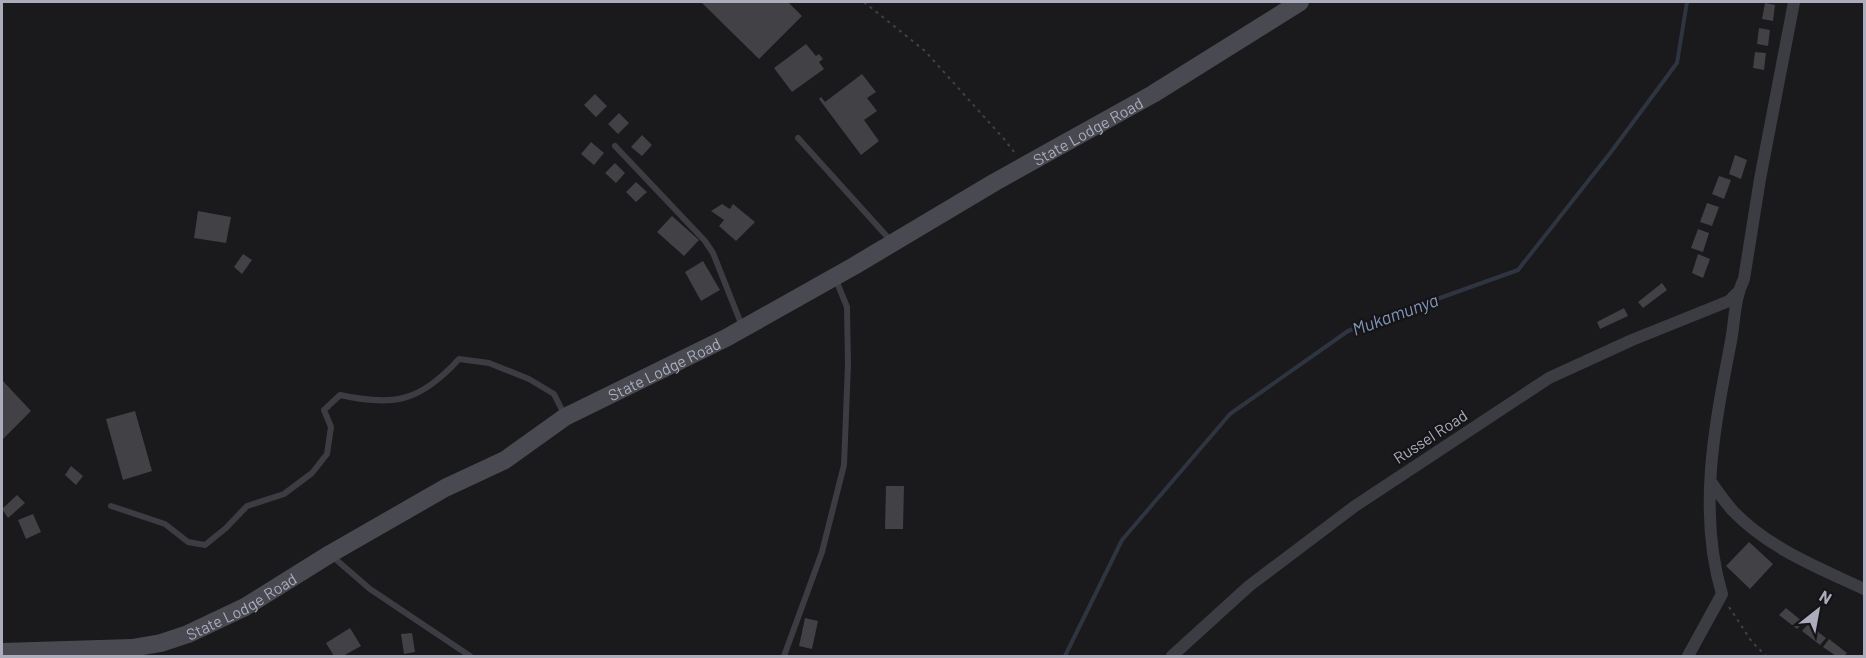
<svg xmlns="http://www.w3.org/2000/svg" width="1866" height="658" font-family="Barlow,sans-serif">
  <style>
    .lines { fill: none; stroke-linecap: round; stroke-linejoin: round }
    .stream { stroke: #2e3541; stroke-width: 4 }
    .building { fill: #414146 }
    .path { stroke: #404148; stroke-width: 2; stroke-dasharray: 3 4.5; stroke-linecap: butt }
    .lane { stroke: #3c3c43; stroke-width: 6 }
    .street { stroke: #3c3c43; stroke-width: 12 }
    .secondary { stroke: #484951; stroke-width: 18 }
    .labels { text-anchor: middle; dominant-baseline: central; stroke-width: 4.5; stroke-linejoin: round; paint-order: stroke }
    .street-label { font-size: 16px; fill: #abadbc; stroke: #151417 }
    .water-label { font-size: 18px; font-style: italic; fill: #8195b8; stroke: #151417 }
  </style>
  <rect width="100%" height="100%" fill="#1a191c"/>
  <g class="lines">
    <path class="stream" d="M1065 656 1122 540 1230 414 1348 331 1518 270 1611 152 1677 63 1687 2"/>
  </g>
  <path class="building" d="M701 2H788L802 16 759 59Z
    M1765 3 1775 5 1773 21 1762 19Z
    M1759 28 1770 30 1768 46 1757 44Z
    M806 44 816 56 819 54 823 59 819 62 824 69 792 92 774 68Z
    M1755 52 1766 53 1764 70 1753 68Z
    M862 74 876 92 867 98 877 111 864 120 879 141 861 155 819 99 821 97 825 102Z
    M595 94 607 106 596 117 584 105Z
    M619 113 629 123 618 134 608 124Z
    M642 135 652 145 642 156 631 147Z
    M591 142 604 153 594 165 581 154Z
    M1735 155 1747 160 1741 179 1729 174Z
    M615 163 625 173 616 183 605 173Z
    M1719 176 1731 180 1724 199 1712 194Z
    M636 182 647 192 636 202 626 192Z
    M1707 203 1719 207 1712 226 1700 222Z
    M722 204 730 209 733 204 755 222 736 241 719 226 724 220 711 211Z
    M198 211 231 217 226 243 194 238Z
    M672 216 699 240 684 256 657 232Z
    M1698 229 1709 233 1703 252 1691 248Z
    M243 254 252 260 242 274 234 267Z
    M1698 254 1710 259 1703 278 1692 273Z
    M703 261 720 290 701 301 685 272Z
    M1662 283 1667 290 1643 308 1638 302Z
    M1624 308 1628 316 1600 329 1597 322Z
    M2 380 31 411 2 440Z
    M135 411 152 471 123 480 106 419Z
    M71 466 83 476 76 485 65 475Z
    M886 486H904L903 529H885Z
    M17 495 25 503 8 518 2 509Z
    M33 514 41 532 26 539 18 520Z
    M1749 542 1773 564 1750 589 1726 566Z
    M1786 608 1803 622 1797 629 1779 615Z
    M805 618 818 621 812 649 799 646Z
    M1808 624 1826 638 1820 645 1802 631Z
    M350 628 361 646 343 656H334L326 643Z
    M412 633 415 652 404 654 401 634Z
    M1829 639 1847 653 1844 656H1836L1823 647Z"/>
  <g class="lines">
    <path class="path" d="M864 2 925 51 1004 139 1014 152
      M1729 607 1752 642 1766 656"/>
    <path class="lane" d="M798 138 892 242
      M615 146 705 241 713 253 742 326
      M111 506 165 524 188 542 205 545 226 528 247 506 284 494 312 473 327 454 331 427 324 410 340 395C395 407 421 401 459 359L489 363 529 379 554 394 565 416
      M333 557 370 589 470 656
      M784 656 822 552 844 465 848 364 847 307 836 280"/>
    <path class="street" d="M1711 482C1718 492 1725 502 1733 511 1768 548 1819 568 1864 589
      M1172 656 1249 586 1355 506 1549 378 1632 340 1729 301 1737 293
      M1688 656 1722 594C1697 511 1715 424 1731 341 1735 320 1734 299 1744 279L1760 179 1794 2"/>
    <path class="secondary" id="s1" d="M2 652 132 648 161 643 188 634 245 607 330 554 445 488 505 460 565 417 726 338 854 266 995 182 1153 94 1300 2"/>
  </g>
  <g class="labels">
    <g class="street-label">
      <text stroke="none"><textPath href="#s1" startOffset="1220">State Lodge Road</textPath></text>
      <text stroke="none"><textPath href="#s1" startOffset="734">State Lodge Road</textPath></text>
      <text transform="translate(1430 436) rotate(-33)">Russel Road</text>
      <text stroke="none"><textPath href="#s1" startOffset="248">State Lodge Road</textPath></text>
    </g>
    <g class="water-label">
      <text transform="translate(1395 314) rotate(-20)">Mukamunya</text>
    </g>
  </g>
  <rect width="1866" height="658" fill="none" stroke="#abadbc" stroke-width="6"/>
  <g transform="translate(1818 610) rotate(31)" stroke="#151417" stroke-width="4.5" paint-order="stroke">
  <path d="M0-4.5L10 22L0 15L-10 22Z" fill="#abadbc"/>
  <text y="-9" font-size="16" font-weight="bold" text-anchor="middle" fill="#abadbc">N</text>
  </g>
</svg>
